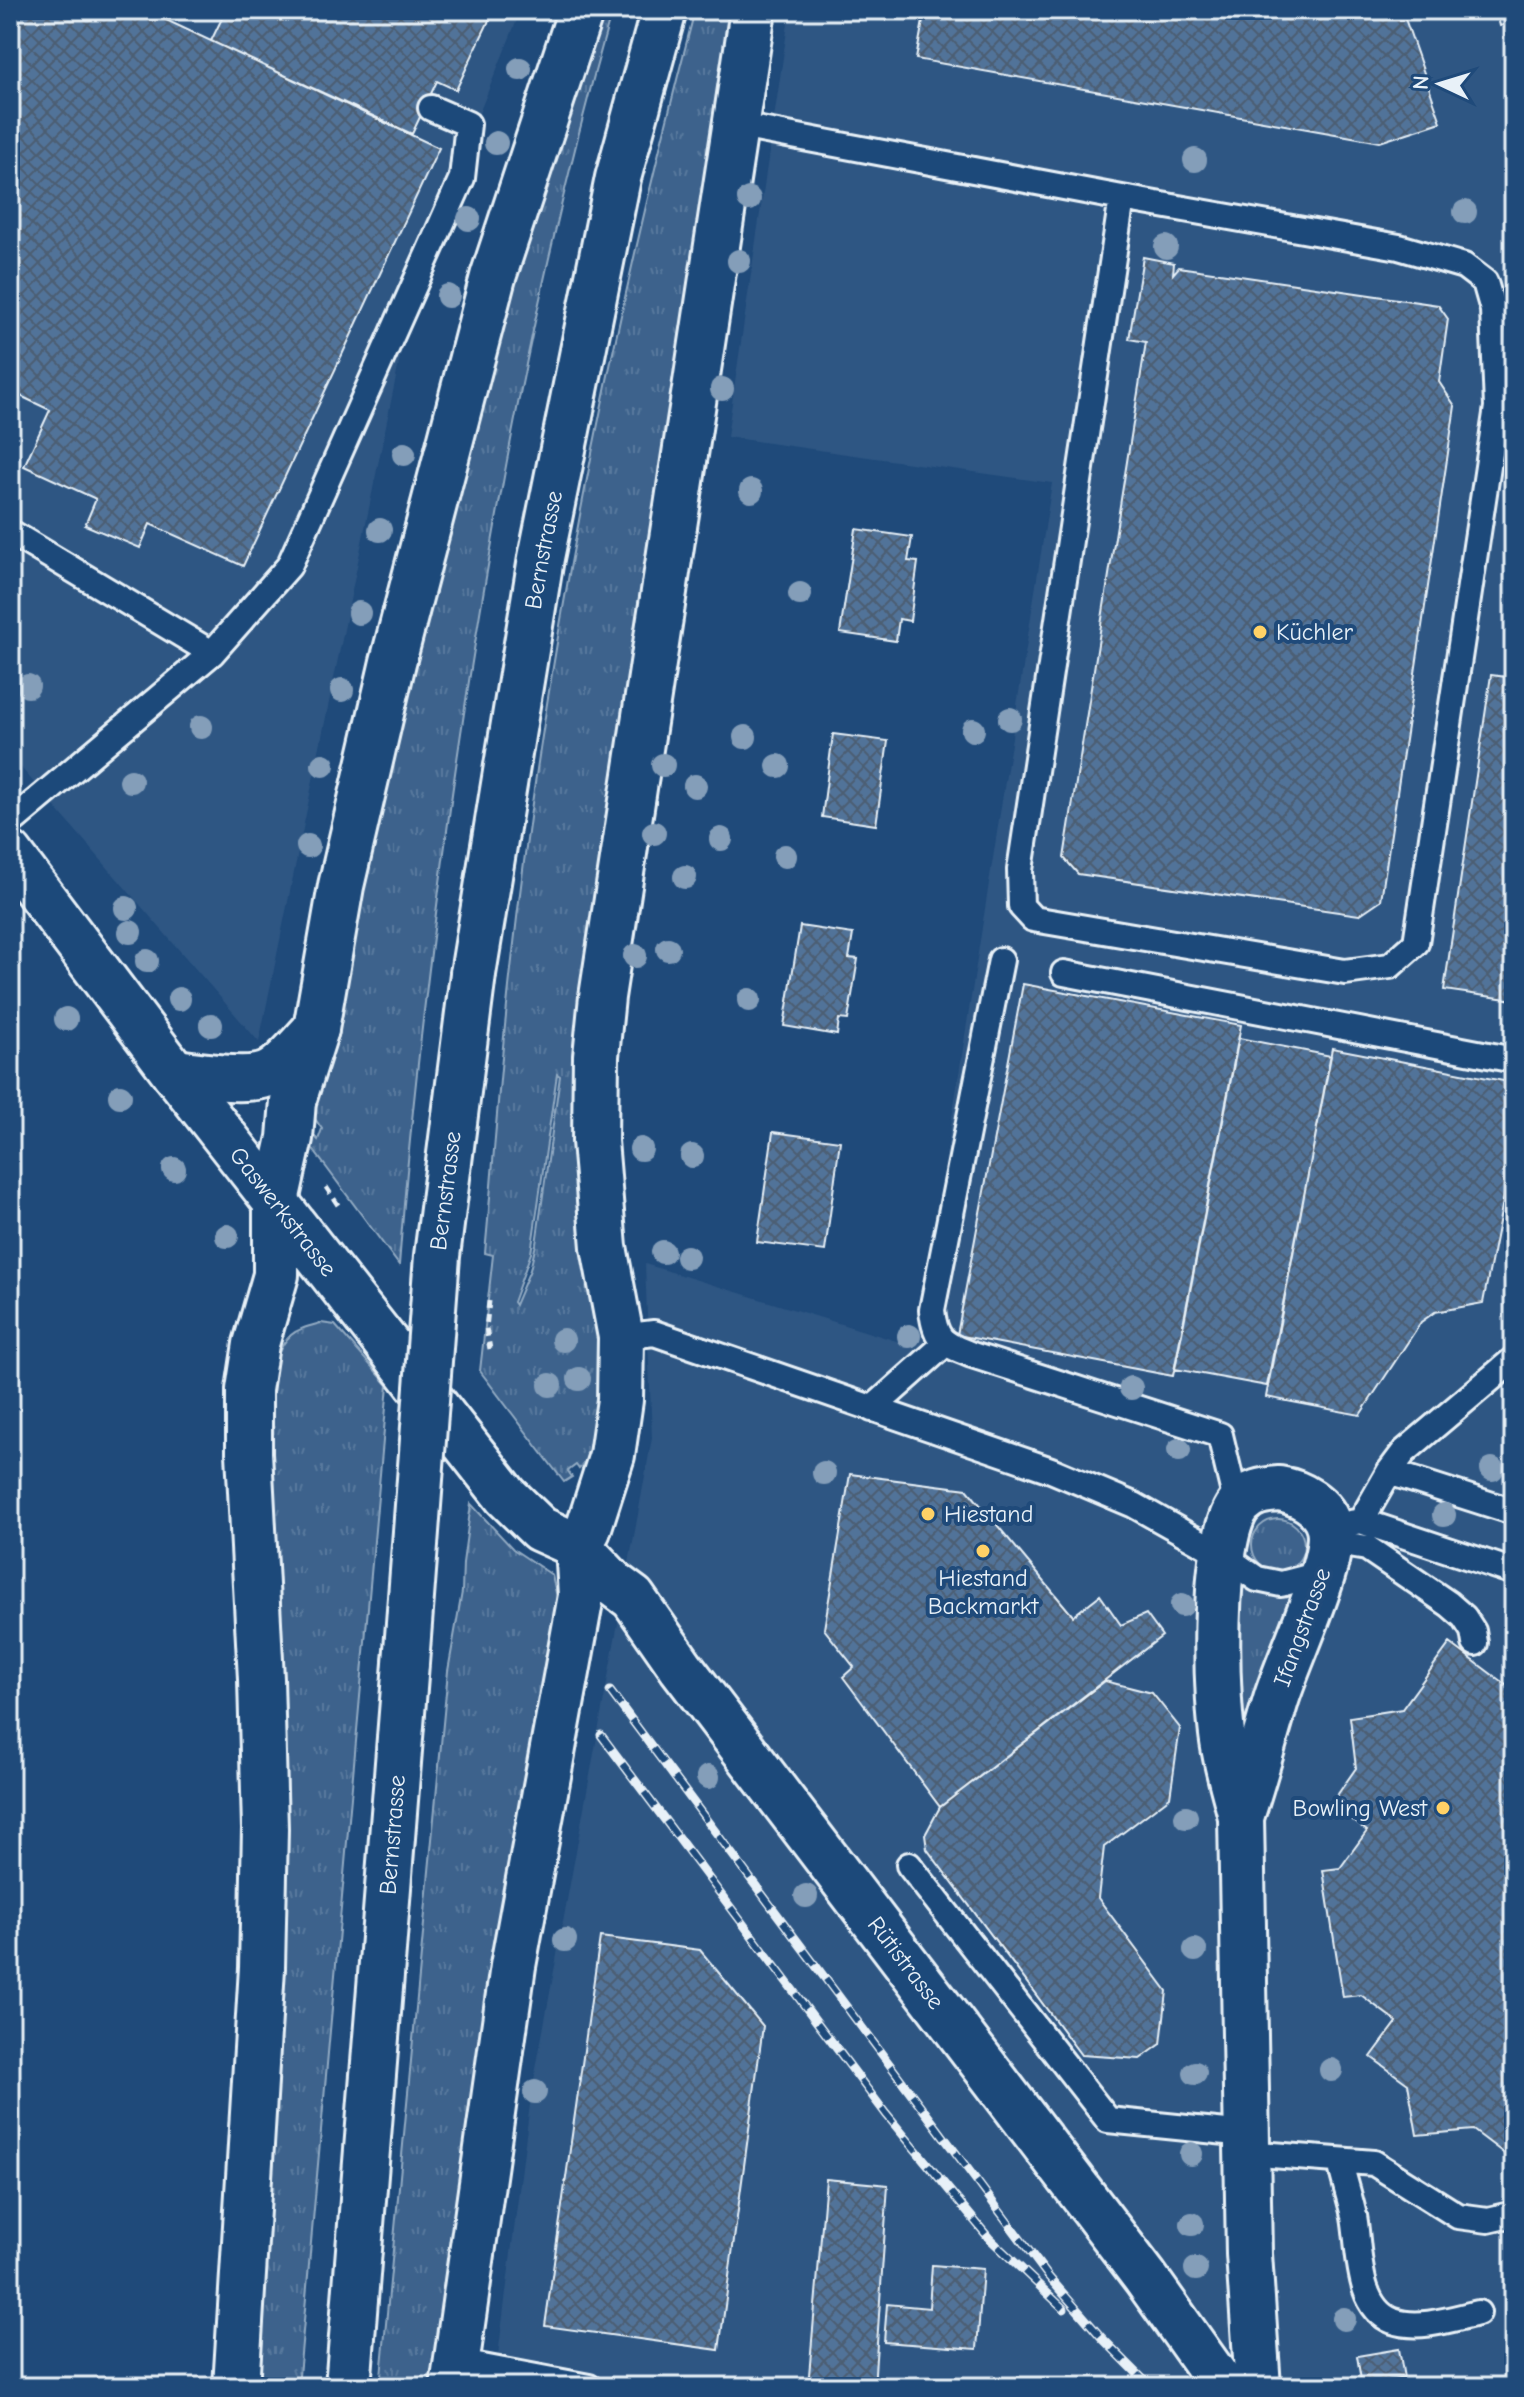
<svg xmlns="http://www.w3.org/2000/svg" width="1524" height="2397" font-family="'Comic Neue',sans-serif">
  <style>
    .built { fill: #2e5683 }
    .grass { fill: url(#grass-tufts); stroke: #92aac2; stroke-width: 2; fill-rule: evenodd }
    .building { fill: url(#building-cross-hatch); stroke: #e8f1f8; stroke-width: 2 }
    .lines { fill: none; stroke-linecap: round; stroke-linejoin: round }
    .lane-casing { stroke: #e8f1f8; stroke-width: 30 }
    .street-casing { stroke: #e8f1f8; stroke-width: 50 }
    .secondary-casing { stroke: #e8f1f8; stroke-width: 50 }
    .primary-casing { stroke: #e8f1f8; stroke-width: 50 }
    .path { stroke: #e8f1f8; stroke-width: 5; stroke-dasharray: 8 6; stroke-linecap: butt }
    .lane { stroke: #1f4a7a; stroke-width: 24 }
    .street { stroke: #1f4a7a; stroke-width: 44 }
    .secondary { stroke: #1f4a7a; stroke-width: 44 }
    .primary { stroke: #1f4a7a; stroke-width: 44 }
    .rail-casing { stroke: #e8f1f8; stroke-width: 9 }
    .rail { stroke: #1f4a7a; stroke-width: 6; stroke-dasharray: 18; stroke-linecap: butt }
    .primary-bridge-casing { stroke: #e8f1f8; stroke-width: 50; stroke-linecap: butt }
    .primary-bridge { stroke: #1f4a7a; stroke-width: 44 }
    .tree { fill: #849eb9 }
    .poi-dot { fill: #ffd166; stroke: #1f4a7a; stroke-width: 3 }
    .labels { text-anchor: middle; dominant-baseline: central; stroke-width: 8; stroke-linejoin: round; paint-order: stroke }
    .street-label { font-size: 24px; fill: #e8f1f8; stroke: #1f4a7a }
    .poi-label { font-size: 24px; fill: #e8f1f8; stroke: #1f4a7a; text-anchor: start }
  </style>
  <defs>
    <pattern id="grass-tufts" width="24" height="20" patternUnits="userSpaceOnUse" patternTransform="scale(2)"><rect width="24" height="20" fill="#3c628c"/><path d="M3 7l-1-3M5 7V3M7 7l1-3M15 17l-1-3M17 17v-4M19 17l1-3" fill="none" stroke="#58799d"/></pattern>
    <pattern id="building-cross-hatch" width="8" height="8" patternUnits="userSpaceOnUse" patternTransform="scale(2)"><rect width="8" height="8" fill="#517399"/><path d="M0 0l8 8M0 8l8-8" fill="none" stroke="#4c5e72"/></pattern>
  </defs>
  <rect width="100%" height="100%" fill="#1f4a7a"/>
  <filter id="ink" filterUnits="userSpaceOnUse"><feTurbulence type="fractalNoise" baseFrequency=".0125" numOctaves="2"/><feDisplacementMap in="SourceGraphic" scale="16" xChannelSelector="R" yChannelSelector="G"/><feConvolveMatrix kernelMatrix="1 2 1 2 8 2 1 2 1" color-interpolation-filters="sRGB"/></filter>
  <g filter="url(#ink)">
    <path class="built" d="M10 10H521L421 256 259 1042 10 755Z
      M790 10H1514V2387H494L531 2096 652 1438 645 1264 916 1347 1052 483 727 437Z"/>
    <path class="grass" d="M594 10H612C539 267 490 530 452 794 430 951 411 1108 399 1265L306 1140 308 1130 318 1140 322 1129 311 1113 485 350Z
      M695 10H734L596 912 604 1339 597 1421 587 1459 579 1469 576 1465 568 1471 572 1477 564 1482 480 1371 493 1255 485 1253C494 1159 500 1063 511 969 547 646 612 325 695 10ZM557 1074 560 1076 536 1244 530 1270 515 1305 513 1302 531 1253Z
      M321 1323 335 1325 388 1385 298 2387H253L267 1471C268 1434 262 1361 291 1335 299 1328 310 1326 321 1323Z
      M471 1504 513 1549 552 1575 559 1606 438 2387H380L448 1671 462 1592 463 1563Z
      M1252 1545a26 26 0 1 1 52 0a26 26 0 1 1-52 0Z
      M1239 1587 1275 1595 1296 1593 1249 1734 1239 1737Z"/>
    <path class="building" d="M10 10H145L439 148 243 566 150 524 140 548 85 525 96 499 24 466 50 410 10 391Z
      M226 10H494L456 90 437 81 412 134 211 41Z
      M925 10H1402L1441 122 1380 142 916 59Z
      M1496 10H1514V22L1500 26Z
      M1143 257 1174 263 1173 274 1179 267 1438 305 1448 319 1439 382 1455 406 1381 900 1359 915 1078 874 1064 858 1146 342 1129 339Z
      M856 529 912 537 908 561 918 562 910 621 899 619 896 641 840 633Z
      M1491 675 1514 678V1000L1444 990Z
      M833 734 888 741 876 825 822 817Z
      M800 926 853 934 849 958 858 959 848 1020 839 1019 837 1035 784 1026Z
      M1023 984 1241 1025 1173 1376 957 1335Z
      M1239 1038 1331 1056 1267 1386 1175 1369Z
      M1332 1048 1514 1083V1146L1483 1303 1435 1312 1421 1322 1360 1415 1266 1397Z
      M773 1132 840 1141 825 1251 757 1242Z
      M850 1474 967 1489 1073 1616 1100 1595 1121 1625 1146 1614 1162 1636 940 1807 843 1677 854 1667 824 1629Z
      M1450 1643 1514 1691V2161L1473 2130 1417 2135 1408 2084 1371 2057 1397 2022 1361 1995 1343 1997 1323 1870 1340 1868 1367 1831 1331 1804 1356 1768 1350 1717 1402 1709Z
      M1105 1681 1152 1693 1180 1728 1170 1797 1104 1847 1098 1898 1167 1991 1161 2044 1140 2059 1081 2055 927 1849 925 1835 940 1807Z
      M600 1937 700 1950 763 2026 719 2350 545 2326Z
      M826 2179 888 2185 874 2387H808Z
      M932 2265 983 2269 977 2349 884 2342 887 2304 929 2308Z
      M1399 2349 1404 2378 1362 2386 1357 2356Z
      M898 2385 948 2387H897Z"/>
    <g class="lines">
      <defs>
        <path id="lane" d="M734 125 1122 198 1399 247 1464 266 1485 282 1493 310 1497 407 1416 943 1390 966 1345 972 1033 919 1021 906 1020 870 1122 198
          M10 532 212 653
          M10 823 212 653 289 566 462 178 468 124 431 108
          M1001 960 932 1310C935 1341 944 1344 972 1355L1220 1435 1237 1506
          M1064 973 1514 1060
          M621 1337 654 1333 1051 1470 1134 1505 1223 1555 1257 1579 1281 1584 1323 1573
          M872 1409 945 1344
          M1389 1472 1514 1512
          M1361 1521 1389 1472 1404 1452 1514 1359
          M1345 1524 1361 1521 1514 1572
          M1330 1542 1367 1548 1449 1604 1464 1617 1473 1631 1475 1643
          M909 1865 1108 2120 1246 2134
          M1247 2153 1374 2163 1458 2216 1488 2220 1514 2214
          M1340 2162C1344 2180 1350 2198 1354 2216 1360 2249 1356 2307 1393 2321 1419 2330 1452 2319 1478 2313
          M456 2362 589 2387"/>
        <g id="street">
          <path id="s1" d="M10 854 174 1072 506 1496 540 1529 578 1546 614 1584 633 1598 681 1667 1145 2277 1223 2387"/>
          <path d="M174 1072C198 1074 255 1086 275 1070 290 1059 303 1042 316 1029"/>
          <path d="M1279 1489C1299 1492 1324 1505 1329 1527 1337 1560 1287 1662 1276 1700 1264 1740 1254 1779 1241 1817 1236 1796 1229 1774 1225 1752 1215 1707 1210 1537 1240 1504 1251 1492 1263 1490 1279 1489Z"/>
          <path d="M1241 1817 1249 2254 1258 2387"/>
        </g>
        <path id="secondary" d="M236 2387 262 1968 265 1829 261 1679 249 1453V1390L256 1344 276 1275V1201L290 1138 293 1101 316 1029 341 886 393 662 493 277 581 10
          M453 2387 513 1966 581 1596 578 1546 588 1530 612 1455 620 1400 621 1337 604 1247 595 1141 596 1056 602 997 753 10"/>
        <g id="primary">
          <path id="s2" d="M473 974 541 558 618 178 664 10"/>
          <path id="s3" d="M348 2387 406 1663"/>
        </g>
      </defs>
      <use href="#lane" class="lane-casing"/>
      <use href="#street" class="street-casing"/>
      <use href="#secondary" class="secondary-casing"/>
      <use href="#primary" class="primary-casing"/>
      <path class="path" d="M326 1187 338 1205
        M489 1301 486 1328 490 1349"/>
      <use href="#lane" class="lane"/>
      <use href="#street" class="street"/>
      <use href="#secondary" class="secondary"/>
      <use href="#primary" class="primary"/>
      <defs>
        <path id="rail" d="M610 1691 1048 2276 1102 2338 1151 2387
          M601 1735 886 2114 989 2238 1064 2309"/>
      </defs>
      <use href="#rail" class="rail-casing"/>
      <use href="#rail" class="rail"/>
      <defs>
        <g id="primary-bridge">
          <path id="s4" d="M406 1663 437 1256 473 974"/>
        </g>
      </defs>
      <use href="#primary-bridge" class="primary-bridge-casing"/>
      <use href="#primary-bridge" class="primary-bridge"/>
    </g>
    <g class="tree">
      <circle cx="520" cy="69" r="12"/>
      <circle cx="496" cy="143" r="12"/>
      <circle cx="1195" cy="160" r="12"/>
      <circle cx="749" cy="199" r="12"/>
      <circle cx="1465" cy="212" r="12"/>
      <circle cx="469" cy="219" r="12"/>
      <circle cx="1166" cy="247" r="12"/>
      <circle cx="739" cy="261" r="12"/>
      <circle cx="448" cy="296" r="12"/>
      <circle cx="722" cy="389" r="12"/>
      <circle cx="404" cy="454" r="12"/>
      <circle cx="751" cy="491" r="12"/>
      <circle cx="380" cy="530" r="12"/>
      <circle cx="800" cy="594" r="12"/>
      <circle cx="359" cy="613" r="12"/>
      <circle cx="28" cy="686" r="12"/>
      <circle cx="342" cy="690" r="12"/>
      <circle cx="1010" cy="719" r="12"/>
      <circle cx="201" cy="727" r="12"/>
      <circle cx="973" cy="730" r="12"/>
      <circle cx="745" cy="737" r="12"/>
      <circle cx="323" cy="765" r="12"/>
      <circle cx="663" cy="765" r="12"/>
      <circle cx="778" cy="766" r="12"/>
      <circle cx="131" cy="781" r="12"/>
      <circle cx="695" cy="786" r="12"/>
      <circle cx="654" cy="833" r="12"/>
      <circle cx="721" cy="839" r="12"/>
      <circle cx="308" cy="846" r="12"/>
      <circle cx="785" cy="856" r="12"/>
      <circle cx="685" cy="877" r="12"/>
      <circle cx="126" cy="908" r="12"/>
      <circle cx="130" cy="932" r="12"/>
      <circle cx="668" cy="949" r="12"/>
      <circle cx="635" cy="956" r="12"/>
      <circle cx="147" cy="961" r="12"/>
      <circle cx="179" cy="999" r="12"/>
      <circle cx="749" cy="1000" r="12"/>
      <circle cx="66" cy="1019" r="12"/>
      <circle cx="211" cy="1025" r="12"/>
      <circle cx="120" cy="1096" r="12"/>
      <circle cx="641" cy="1149" r="12"/>
      <circle cx="692" cy="1156" r="12"/>
      <circle cx="174" cy="1169" r="12"/>
      <circle cx="227" cy="1236" r="12"/>
      <circle cx="663" cy="1252" r="12"/>
      <circle cx="687" cy="1257" r="12"/>
      <circle cx="909" cy="1336" r="12"/>
      <circle cx="563" cy="1340" r="12"/>
      <circle cx="579" cy="1379" r="12"/>
      <circle cx="550" cy="1385" r="12"/>
      <circle cx="1131" cy="1388" r="12"/>
      <circle cx="1179" cy="1450" r="12"/>
      <circle cx="1492" cy="1469" r="12"/>
      <circle cx="824" cy="1473" r="12"/>
      <circle cx="1444" cy="1515" r="12"/>
      <circle cx="1182" cy="1605" r="12"/>
      <circle cx="708" cy="1777" r="12"/>
      <circle cx="1186" cy="1817" r="12"/>
      <circle cx="806" cy="1896" r="12"/>
      <circle cx="565" cy="1940" r="12"/>
      <circle cx="1195" cy="1950" r="12"/>
      <circle cx="1331" cy="2070" r="12"/>
      <circle cx="1195" cy="2073" r="12"/>
      <circle cx="535" cy="2092" r="12"/>
      <circle cx="1191" cy="2154" r="12"/>
      <circle cx="1192" cy="2224" r="12"/>
      <circle cx="1196" cy="2269" r="12"/>
      <circle cx="1344" cy="2319" r="12"/>
    </g>
  </g>
  <g class="poi-dot">
    <circle cx="1260" cy="632" r="8"/>
    <circle cx="928" cy="1514" r="8"/>
    <circle cx="983" cy="1551" r="8"/>
    <circle cx="1443" cy="1808" r="8"/>
  </g>
  <g class="labels">
    <g class="street-label">
      <text stroke="none"><textPath href="#s2" startOffset="430">Bernstrasse</textPath></text>
      <text stroke="none"><textPath href="#s4" startOffset="474">Bernstrasse</textPath></text>
      <text stroke="none"><textPath href="#s1" startOffset="450">Gaswerkstrasse</textPath></text>
      <text transform="translate(1302 1627) rotate(-70)">Ifangstrasse</text>
      <text stroke="none"><textPath href="#s3" startOffset="554">Bernstrasse</textPath></text>
      <text stroke="none"><textPath href="#s1" startOffset="1432">Rütistrasse</textPath></text>
    </g>
    <g class="poi-label">
      <text x="1276" y="632">Küchler</text>
      <text x="944" y="1514">Hiestand</text>
      <text x="983" y="1578" text-anchor="middle">Hiestand<tspan x="983" dy="28">Backmarkt</tspan></text>
      <text x="1427" y="1808" text-anchor="end">Bowling West</text>
    </g>
  </g>
  <rect width="1524" height="2397" fill="none" stroke="#1f4a7a" stroke-width="40"/>
  <rect x="20" y="20" width="1484" height="2357" fill="none" stroke="#e8f1f8" stroke-width="3" filter="url(#ink)"/>
  <g transform="translate(1440 84) rotate(274)" stroke="#1f4a7a" stroke-width="6" paint-order="stroke">
  <path d="M0-6L14 30L0 20L-14 30Z" fill="#e8f1f8"/>
  <text y="-12" font-size="22" font-weight="bold" text-anchor="middle" fill="#e8f1f8">N</text>
  </g>
</svg>
